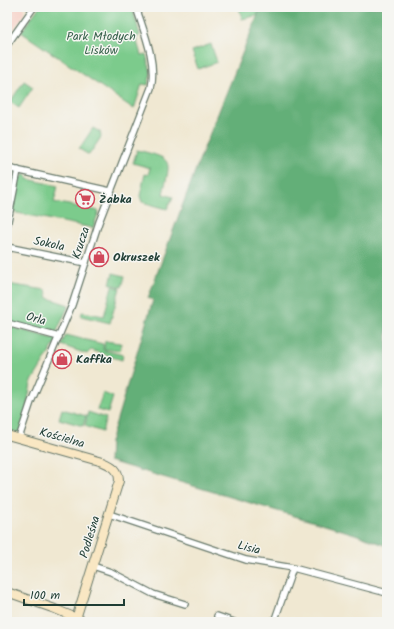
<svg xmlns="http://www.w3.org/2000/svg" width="394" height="629" font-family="Kalam,sans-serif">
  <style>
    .built { fill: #f7d1c8 }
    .green { fill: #7bcb8c; stroke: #4d8460 }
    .forest { fill: #64af78; stroke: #427656 }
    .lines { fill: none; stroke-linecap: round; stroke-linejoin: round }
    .street-casing { stroke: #68796b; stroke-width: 8 }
    .secondary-casing { stroke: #68796b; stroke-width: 10 }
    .street { stroke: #fff; stroke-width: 5.5 }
    .secondary { stroke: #f9e7c3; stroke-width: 8 }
    .labels { text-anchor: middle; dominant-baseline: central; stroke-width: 3; stroke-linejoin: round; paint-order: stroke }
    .park-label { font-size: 12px; fill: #36604a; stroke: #f6f6f2 }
    .poi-label { font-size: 12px; font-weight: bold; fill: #1f3d34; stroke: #f6f6f2; text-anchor: start }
    .street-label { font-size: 12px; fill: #1f3d34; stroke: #f6f6f2 }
  </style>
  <rect width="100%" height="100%" fill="#f6f6f2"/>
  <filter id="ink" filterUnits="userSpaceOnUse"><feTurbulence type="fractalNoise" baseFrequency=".025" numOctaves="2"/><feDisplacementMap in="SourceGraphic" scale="8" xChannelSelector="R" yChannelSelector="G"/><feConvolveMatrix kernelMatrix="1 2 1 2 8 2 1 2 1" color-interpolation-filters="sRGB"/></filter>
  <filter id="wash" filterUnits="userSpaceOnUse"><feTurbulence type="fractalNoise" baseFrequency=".012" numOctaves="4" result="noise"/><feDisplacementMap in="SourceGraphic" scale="16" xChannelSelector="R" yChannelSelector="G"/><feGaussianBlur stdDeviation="0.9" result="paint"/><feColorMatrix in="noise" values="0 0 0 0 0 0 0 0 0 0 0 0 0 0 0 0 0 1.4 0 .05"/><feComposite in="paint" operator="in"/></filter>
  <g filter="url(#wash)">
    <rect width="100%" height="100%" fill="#f0e8d2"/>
    <path class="built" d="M7 7H24V15L7 38Z"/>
    <path class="green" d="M39 7H132L140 35 136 38 141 55 146 54 151 73 148 85 142 84 134 109 21 32Z
      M239 7H256L259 15 242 19Z
      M211 44 217 62 198 69 192 51Z
      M24 81 33 87 19 108 10 102Z
      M93 128 100 132 101 137 89 155 79 149Z
      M137 150C174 159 171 159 163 194L173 197 167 209 142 202 140 196 145 174 148 175 150 168 133 163Z
      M23 175H26L28 179 58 186 54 202 99 211 93 228 12 212 19 179Z
      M113 273 125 276 122 287 110 284Z
      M7 284 46 290 48 298 69 305 56 333 7 322Z
      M112 286 120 288 110 323 81 316 82 312 104 316Z
      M7 326 51 338 59 337 31 383 23 428 16 437 7 435Z
      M66 335 103 344V350L123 355 122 360 91 350 87 354 61 345Z
      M105 341 121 343 120 351 104 349Z
      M103 393 113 397 108 413 97 410Z
      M62 409 86 416 83 426 59 419Z
      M88 412 106 418 102 432 85 426Z"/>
    <path class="forest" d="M261 7H387V546L355 534 109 461 110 442 153 300 148 298 200 158Z"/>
  </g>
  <g filter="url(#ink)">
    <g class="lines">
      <defs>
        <path id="street" d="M7 45 34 7
          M7 168 110 191
          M7 226 18 170
          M7 247 86 263
          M7 323 59 337
          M19 438 31 402 72 305 99 222 151 88C157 62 144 32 136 7
          M109 514 246 560 293 568 387 593
          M93 566 111 572 153 594 185 604
          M217 616 234 622
          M274 622 293 568
          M387 622V620"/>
        <path id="secondary" d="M7 435 103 462C113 466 119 470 119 481L75 622
          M7 592 55 609 86 622"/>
      </defs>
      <use href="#street" class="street-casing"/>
      <use href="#secondary" class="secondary-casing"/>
      <use href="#street" class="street"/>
      <use href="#secondary" class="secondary"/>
    </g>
  </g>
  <defs>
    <symbol id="supermarket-ring" viewBox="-11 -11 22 22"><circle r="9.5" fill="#f6f6f2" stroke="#d1495b" stroke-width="1.5"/><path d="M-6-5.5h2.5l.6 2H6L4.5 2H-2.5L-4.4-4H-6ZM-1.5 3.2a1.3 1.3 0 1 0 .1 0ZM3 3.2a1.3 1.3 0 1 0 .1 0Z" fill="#d1495b"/></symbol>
    <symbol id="shop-ring" viewBox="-11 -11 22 22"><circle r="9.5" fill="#f6f6f2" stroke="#d1495b" stroke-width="1.5"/><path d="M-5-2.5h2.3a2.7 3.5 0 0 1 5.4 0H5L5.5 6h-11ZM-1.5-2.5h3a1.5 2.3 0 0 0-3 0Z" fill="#d1495b"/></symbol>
  </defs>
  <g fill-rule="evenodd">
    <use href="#supermarket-ring" x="74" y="188" width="22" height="22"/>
    <use href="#shop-ring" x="88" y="246" width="22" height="22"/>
    <use href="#shop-ring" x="51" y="348" width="22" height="22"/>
  </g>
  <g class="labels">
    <g class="park-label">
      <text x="101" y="36">Park Młodych<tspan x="101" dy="14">Lisków</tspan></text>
    </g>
    <g class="poi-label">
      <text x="99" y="199">Żabka</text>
      <text x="113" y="257">Okruszek</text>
      <text x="76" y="359">Kaffka</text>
    </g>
    <g class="street-label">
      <text transform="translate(81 243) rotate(-72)">Krucza</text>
      <text transform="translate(49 244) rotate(12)">Sokola</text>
      <text transform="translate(36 319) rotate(15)">Orla</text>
      <text transform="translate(62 438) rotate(16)">Kościelna</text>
      <text transform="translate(90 537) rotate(-73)">Podleśna</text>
      <text transform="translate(249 548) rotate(14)">Lisia</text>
    </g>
  </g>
  <rect width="394" height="629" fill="none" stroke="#f6f6f2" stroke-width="24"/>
  <path d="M24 599v6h100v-6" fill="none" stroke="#1f3d34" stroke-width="2"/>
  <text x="30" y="599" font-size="12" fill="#1f3d34" stroke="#f6f6f2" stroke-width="3" paint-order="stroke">100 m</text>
</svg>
